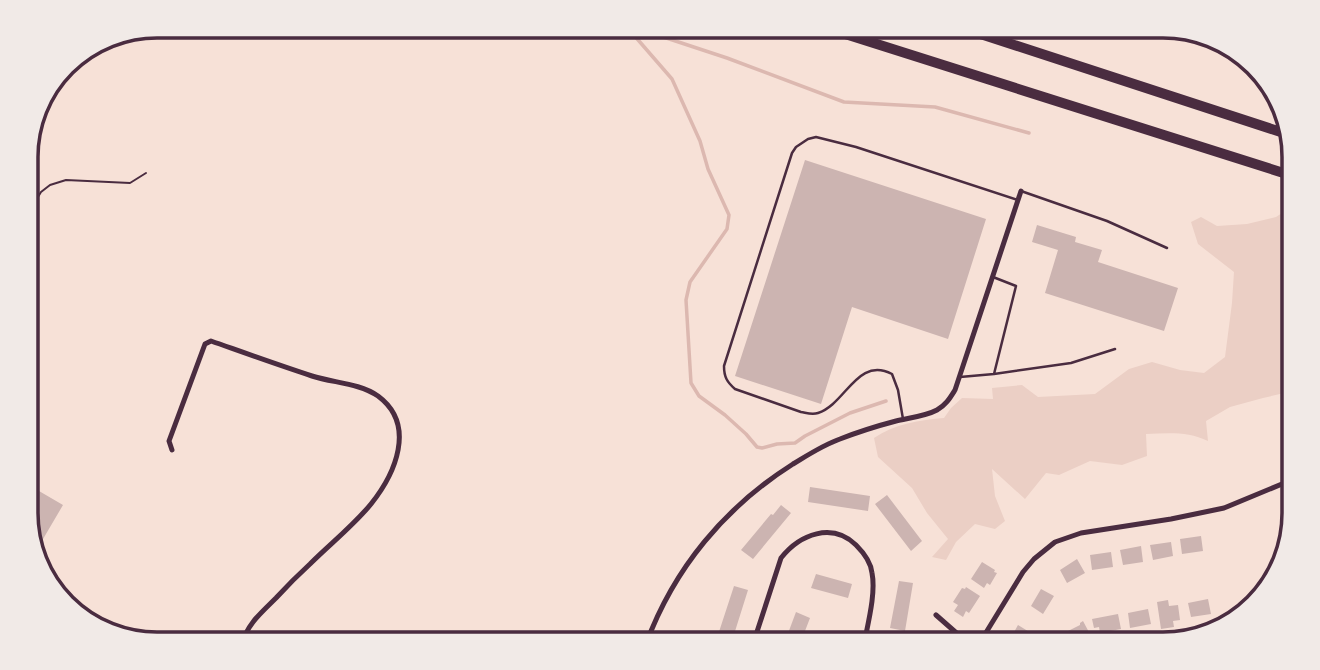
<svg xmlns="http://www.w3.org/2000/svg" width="1320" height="670" font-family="Helvetica,sans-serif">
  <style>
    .green { fill: #ebcfc5 }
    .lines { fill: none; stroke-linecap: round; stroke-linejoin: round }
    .stream { stroke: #dcb8b0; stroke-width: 3.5 }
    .building { fill: #ccb4b1 }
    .path { stroke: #4a2c40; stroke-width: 2 }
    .service { stroke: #4a2c40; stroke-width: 2.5 }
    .minor { stroke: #4a2c40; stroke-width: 5 }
    .motorway { stroke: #4a2c40; stroke-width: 10 }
    .rim { fill: none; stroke: #4a2c40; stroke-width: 3.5 }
  </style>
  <rect width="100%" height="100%" fill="#f7e1d7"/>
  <path class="green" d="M1291 207H1293V391L1263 398 1230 407 1206 421 1208 441C1188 431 1168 433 1146 434L1147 456 1122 465 1090 461 1059 475 1046 473 1025 499 992 469 995 496 1005 521 995 529 975 524 956 542 946 560 932 557 948 539 927 513 912 488 878 457 874 438C894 424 920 420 944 418L951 408 962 398 993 399 992 388 1022 385 1038 397 1095 394 1129 369 1152 362 1180 370 1204 373 1225 357 1232 303 1234 272 1198 244 1191 222 1201 217 1217 226 1247 224 1276 217Z"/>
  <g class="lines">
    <path class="stream" d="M626 26 672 79 700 141 708 169 729 215 727 229 690 282 686 300 691 383 699 396 725 415 746 434 757 447 762 448 777 444 795 443 805 436 850 413 886 401
      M630 26 727 58 844 102 935 107 1029 133"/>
  </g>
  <path class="building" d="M805 160 986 219 948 339 852 307 821 404 735 376Z
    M1037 225 1076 237 1075 242 1102 250 1098 262 1178 288 1164 331 1045 293 1058 250 1032 242Z
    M27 484 63 505 36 551 27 530Z
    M810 487 870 496 868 511 808 502Z
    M887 495 922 541 911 551 875 504Z
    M781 505 791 513 753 559 741 550 771 514 773 515Z
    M1201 536 1203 551 1182 554 1180 539Z
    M1171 542 1173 556 1153 560 1150 545Z
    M1141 546 1143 562 1123 565 1120 550Z
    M1111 552 1113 567 1092 570 1090 555Z
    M1077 559 1085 573 1067 583 1060 570Z
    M982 562 995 570 994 572 997 573 990 585 987 583 984 588 971 579Z
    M816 574 852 584 848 598 811 588Z
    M899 581 913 583 905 631 890 628Z
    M734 586 748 590 731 644H723L716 641Z
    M966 587 980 596 969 613 966 611 963 617 954 611 958 605 953 602 962 588 965 589Z
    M1041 589 1054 596 1043 614 1031 606Z
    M1208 599 1211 614 1191 617 1188 603Z
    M1168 600 1169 606 1178 605 1180 620 1173 621 1174 627 1161 629 1157 602Z
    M1148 609 1151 624 1130 628 1128 613Z
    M796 612 810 618 800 644H784Z
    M1118 614 1121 629 1100 633 1099 627 1094 628 1092 619Z
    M1083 621 1091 636 1077 644H1072L1066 632 1080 625V623Z
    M1018 625 1031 633 1025 644H1010L1008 643Z
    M821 638 838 643 837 644H820Z"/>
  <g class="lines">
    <path class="path" d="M27 215 41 192 50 185 66 180 130 183 146 173"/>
    <path class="service" d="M1021 191 1107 221 1167 248
      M994 374 1071 363 1115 349
      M960 377 994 374 1016 286 993 277
      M903 419 898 390 892 374C857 356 846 404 818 413 812 415 807 413 801 412L735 389C727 382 724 377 724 366L792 153 796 147 808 139 816 137 856 147 1018 200
      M61 599 64 591"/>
    <path class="minor" d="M172 450 169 441 205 344 211 341C245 353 278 365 312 376 334 383 359 383 378 396 417 425 395 474 371 504 353 526 330 544 310 564 298 575 287 586 276 598 262 612 247 624 242 644
      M936 615 969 644
      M646 644C674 568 725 507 793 464 808 455 823 445 840 439 858 432 877 426 896 421 909 418 926 416 937 410 946 405 950 398 955 390L1021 191
      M753 644 781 558C800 534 832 522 856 545 864 553 871 563 872 573 876 593 868 623 864 644
      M979 644 1023 572 1034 559 1055 542 1081 533 1171 519 1224 508 1294 479"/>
    <path class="motorway" d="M820 26 1293 176
      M956 26 1290 135"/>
  </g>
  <path d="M0 0H1320V670H0ZM157 38H1163A119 119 0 0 1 1282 157V513A119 119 0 0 1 1163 632H157A119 119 0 0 1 38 513V157A119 119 0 0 1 157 38Z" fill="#f1eae7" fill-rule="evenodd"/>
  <path class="rim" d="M157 38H1163A119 119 0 0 1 1282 157V513A119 119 0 0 1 1163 632H157A119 119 0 0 1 38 513V157A119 119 0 0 1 157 38Z"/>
</svg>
